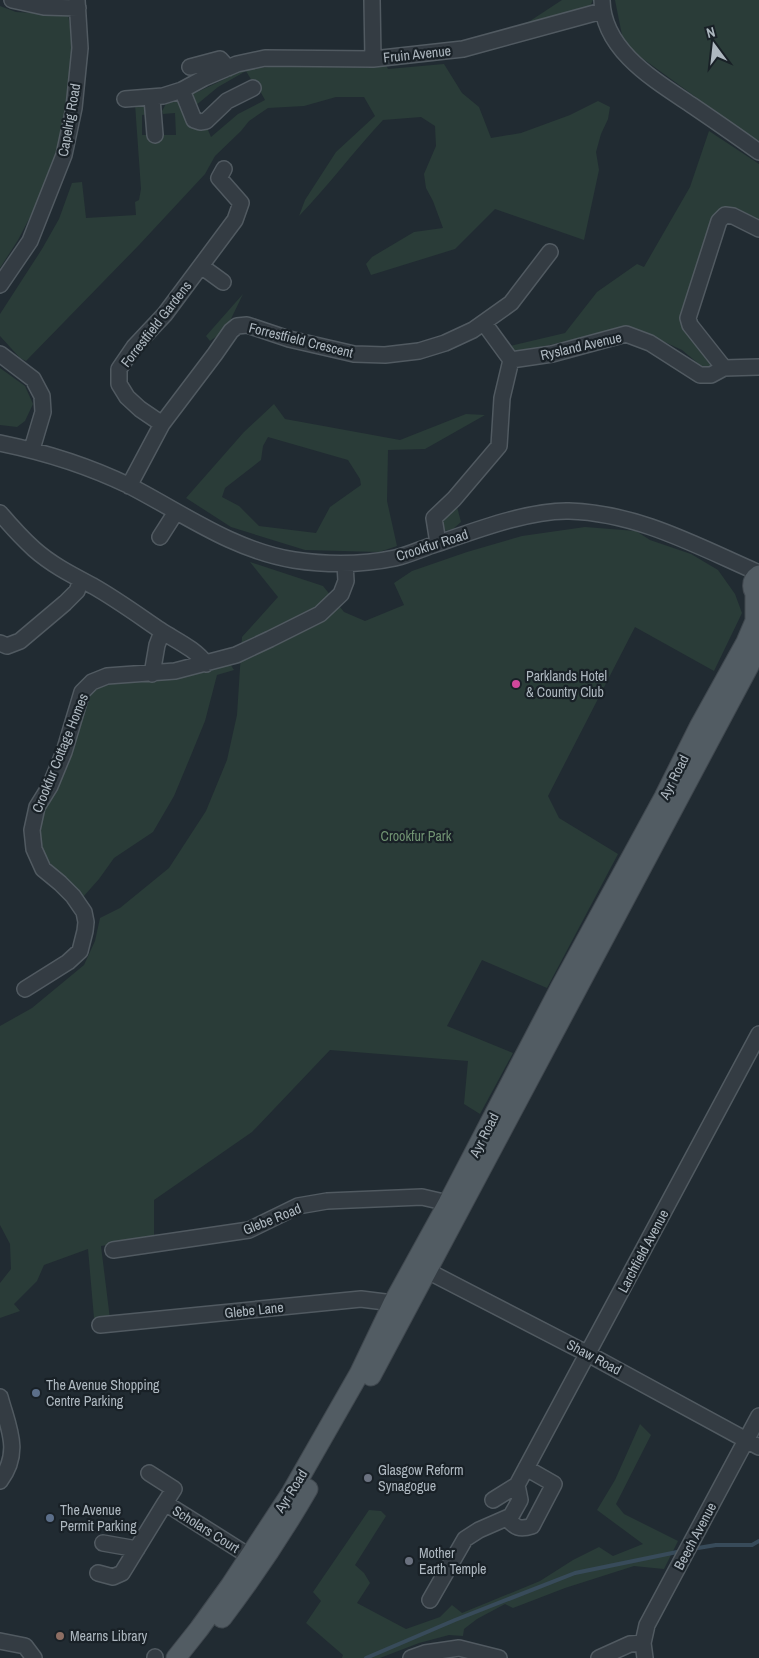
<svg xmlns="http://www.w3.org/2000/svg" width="759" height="1658" font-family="'Archivo Narrow',sans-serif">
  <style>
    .green { fill: #2a3c38; fill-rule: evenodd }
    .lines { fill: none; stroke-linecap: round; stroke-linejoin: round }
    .stream { stroke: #384b5a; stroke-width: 4 }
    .minor-casing { stroke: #515a61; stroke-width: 18 }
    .major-casing { stroke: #40484f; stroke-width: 21 }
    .minor { stroke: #343c43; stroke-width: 15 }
    .major { stroke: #525c63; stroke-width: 19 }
    .hotel-dot { fill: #d1479c; stroke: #192127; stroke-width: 2 }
    .service-dot { fill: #5c6f8a; stroke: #192127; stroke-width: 2 }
    .worship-dot { fill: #6b7280; stroke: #192127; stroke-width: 2 }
    .education-dot { fill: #8d6e63; stroke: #192127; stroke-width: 2 }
    .labels { text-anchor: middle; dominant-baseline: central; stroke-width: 4.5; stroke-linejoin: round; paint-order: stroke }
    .street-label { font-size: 14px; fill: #aeb8c0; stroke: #192127 }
    .poi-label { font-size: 14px; fill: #aeb8c0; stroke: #192127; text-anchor: start }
    .park-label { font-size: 14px; fill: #709372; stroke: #192127 }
  </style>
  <rect width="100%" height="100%" fill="#212b32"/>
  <path class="green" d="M562 0H593L590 6 578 12 504 32 530 21Z
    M615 0H759V143L635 53 623 40Z
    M0 6 16 12 68 15 72 37 71 89 63 140 43 192 18 240 0 268Z
    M385 63 388 69 444 64 462 93 479 107 491 138 521 133 570 115 598 101 610 107 608 119 601 134 596 152 599 170 584 240 495 209 455 249 371 275 366 264 372 257 414 232 443 228 433 201 426 188 424 174 436 146 435 126 421 117 383 120C354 151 329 185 299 216L305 200 336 152 375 116 364 97H336L304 106 268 108 249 121 241 131 215 156 205 174 139 245 26 361 20 358 0 336V314L42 249 59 219 72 183 82 182 86 218 136 215 135 202 139 200 141 189 135 104H144L151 114 142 115V135H176L175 113 163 114 162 111 167 102 189 96 246 69 279 66ZM246 71 252 81 254 80 265 100 238 114 211 137 202 116 195 106 218 87Z
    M709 131 759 164V221L735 207 721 211 686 305 714 364 706 370 682 350 647 334 623 329 517 352 510 346 565 333 597 292 637 264 644 267 690 187Z
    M243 294 230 321 231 326 210 341 206 336Z
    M0 368 25 386 33 404 25 421 17 427 0 425Z
    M274 404 285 419 400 440 466 414 485 415 425 449 388 450 387 501 397 546 379 552 305 550 231 527 186 498 244 432ZM268 437 348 460 360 479 361 485 330 507 316 533 259 526 239 506 222 497 225 488 261 460 263 446Z
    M456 503 461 522 453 529 441 532 440 519Z
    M585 527 636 531 650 540 691 554 718 570 735 594 742 613 714 671 635 627 548 796 559 818 618 854 547 988 482 960 447 1026 513 1053 480 1114 464 1104 468 1061 330 1050 252 1132 154 1200V1237L101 1246 110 1319 94 1318 88 1249 44 1265 37 1281 14 1304 20 1311 0 1318V1283L11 1269 10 1244 0 1225V1026L32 1008 84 965 95 941 100 918 120 908 169 868 206 811 227 760 237 715 242 637 278 597 250 562 323 586 344 612 365 621 404 605 394 583 412 571 467 552 522 536Z
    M230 664 234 670 217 675 205 721 189 760 174 796 153 832 114 858 99 879 83 897 48 861 41 847 35 828 88 692 103 682Z
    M640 1424 651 1435 616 1504 624 1514 678 1541 664 1569 634 1566 565 1588 513 1608 505 1604 477 1619 464 1629 463 1636 449 1635 419 1643 380 1658H342L343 1655 306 1623 321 1601 313 1592 369 1510 381 1511 386 1516 355 1565 364 1573 370 1583 357 1603 406 1629 440 1617 452 1605 462 1613 540 1581 573 1560 599 1547 613 1556 643 1544 597 1510 615 1480Z"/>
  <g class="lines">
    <path class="stream" d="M692 1549 716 1545H752L759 1541
      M366 1658 455 1620 575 1573 682 1551"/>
    <defs>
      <path id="minor" d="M12 0 44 7 78 8
        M372 0 373 59
        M602 0C603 51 656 81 693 106 715 121 737 136 759 152
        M190 67 220 59 228 68
        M182 90 194 120 200 122 206 121 227 101 253 88
        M152 98 155 135
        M125 99 163 96 182 90 204 78 237 64 265 58 373 59 463 49 602 11
        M201 266 223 282
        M0 285 30 241 64 155 74 108 80 48 77 0
        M484 323 511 360
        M0 354 33 379 42 396 43 412 32 449
        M724 368 690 325 688 318 719 221 725 215 733 216 759 229
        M162 424 140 409 127 397 119 384V369L134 347 165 314 235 220 241 203 219 178 224 169
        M0 443C44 452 89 466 130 486 184 514 233 550 294 560 327 565 362 565 395 558 409 555 423 548 436 544 474 531 529 510 569 511 638 513 697 546 759 573
        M129 486 162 424 215 354 231 331 237 326 247 325 289 339 354 354 385 355 419 351 445 343 473 330 511 303 550 252
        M0 513C11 526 22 538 34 549 52 565 72 575 93 586 116 599 138 615 160 630 175 640 196 649 206 664
        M160 537 176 512
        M438 543 434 518 454 499 499 446 502 398 511 360 552 354 626 334 650 343 700 375H711L724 368 759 367
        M0 643 7 646 20 641 65 603 77 591 81 580
        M152 674 157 645 162 632
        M25 989 68 962 80 951 85 931 86 922 84 912 73 896 60 883 43 869 34 849 32 830 37 807 50 786 64 752 82 692 92 682 107 676 175 671 236 655 270 639 320 614 341 594 346 581 345 564
        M113 1250 249 1230 298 1206 327 1201 422 1197 448 1203 456 1208
        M418 1266 588 1354 759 1447
        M100 1325 361 1299 393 1303 401 1307
        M0 1397C8 1427 22 1452 0 1481
        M149 1473 174 1489 165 1503 257 1561
        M493 1500 517 1485
        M507 1518C515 1528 520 1530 532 1526L554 1484 526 1468
        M103 1543 137 1549
        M98 1573 113 1577 122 1573 165 1503
        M430 1600 465 1539 479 1530 511 1516 520 1500 517 1485 759 1034
        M0 1641 25 1646 34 1658
        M155 1658V1657
        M411 1658 425 1653 459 1648 499 1658
        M599 1658 630 1644 643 1643
        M645 1658 643 1643 647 1625 759 1416"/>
      <path id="major" d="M759 575C750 581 751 591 759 597
        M371 1376 749 666 759 643
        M222 1618C253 1577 282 1534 308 1489
        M176 1658 199 1629 230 1586 291 1493 359 1374 393 1303 448 1203 560 988 664 797 700 725 746 642 755 621V593"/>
    </defs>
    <use href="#minor" class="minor-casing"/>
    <use href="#major" class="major-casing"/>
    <use href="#minor" class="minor"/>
    <use href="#major" class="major"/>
  </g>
  <circle class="hotel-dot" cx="516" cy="684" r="5"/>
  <g class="service-dot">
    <circle cx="36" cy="1393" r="5"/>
    <circle cx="50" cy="1518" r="5"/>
  </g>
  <g class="worship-dot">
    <circle cx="368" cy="1478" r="5"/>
    <circle cx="409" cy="1561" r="5"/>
  </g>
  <circle class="education-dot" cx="60" cy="1636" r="5"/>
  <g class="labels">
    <g class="street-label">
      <text transform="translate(417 54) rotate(-6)">Fruin Avenue</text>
      <text transform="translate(69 120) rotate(-80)">Capelrig Road</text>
      <text transform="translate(156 324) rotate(-52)">Forrestfield Gardens</text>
      <text transform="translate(301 340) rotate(14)">Forrestfield Crescent</text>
      <text transform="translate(581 346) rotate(-13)">Rysland Avenue</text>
      <text transform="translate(432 545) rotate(-18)">Crookfur Road</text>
      <text transform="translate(60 753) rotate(-68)">Crookfur Cottage Homes</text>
      <text transform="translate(674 777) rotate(-63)">Ayr Road</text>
      <text transform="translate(484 1135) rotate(-63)">Ayr Road</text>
      <text transform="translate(272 1219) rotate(-22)">Glebe Road</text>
      <text transform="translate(643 1251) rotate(-62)">Larchfield Avenue</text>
      <text transform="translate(254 1310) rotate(-6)">Glebe Lane</text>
      <text transform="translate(594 1357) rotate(28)">Shaw Road</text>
      <text transform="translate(291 1491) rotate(-58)">Ayr Road</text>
      <text transform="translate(206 1529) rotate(32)">Scholars Court</text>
      <text transform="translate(695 1536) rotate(-62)">Beech Avenue</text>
    </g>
    <g class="poi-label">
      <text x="526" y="676">Parklands Hotel<tspan x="526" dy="16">&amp; Country Club</tspan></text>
      <text x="46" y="1385">The Avenue Shopping<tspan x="46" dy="16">Centre Parking</tspan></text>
      <text x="378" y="1470">Glasgow Reform<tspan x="378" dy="16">Synagogue</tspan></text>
      <text x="60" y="1510">The Avenue<tspan x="60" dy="16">Permit Parking</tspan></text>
      <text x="419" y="1553">Mother<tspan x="419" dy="16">Earth Temple</tspan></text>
      <text x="70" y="1636">Mearns Library</text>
    </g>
    <g class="park-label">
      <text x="416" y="836">Crookfur Park</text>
    </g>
  </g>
  <g transform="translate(714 45) rotate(345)" stroke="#192127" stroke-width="4" paint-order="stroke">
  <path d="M0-4L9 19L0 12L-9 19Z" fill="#aeb8c0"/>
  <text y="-8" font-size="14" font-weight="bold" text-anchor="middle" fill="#aeb8c0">N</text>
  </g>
</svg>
